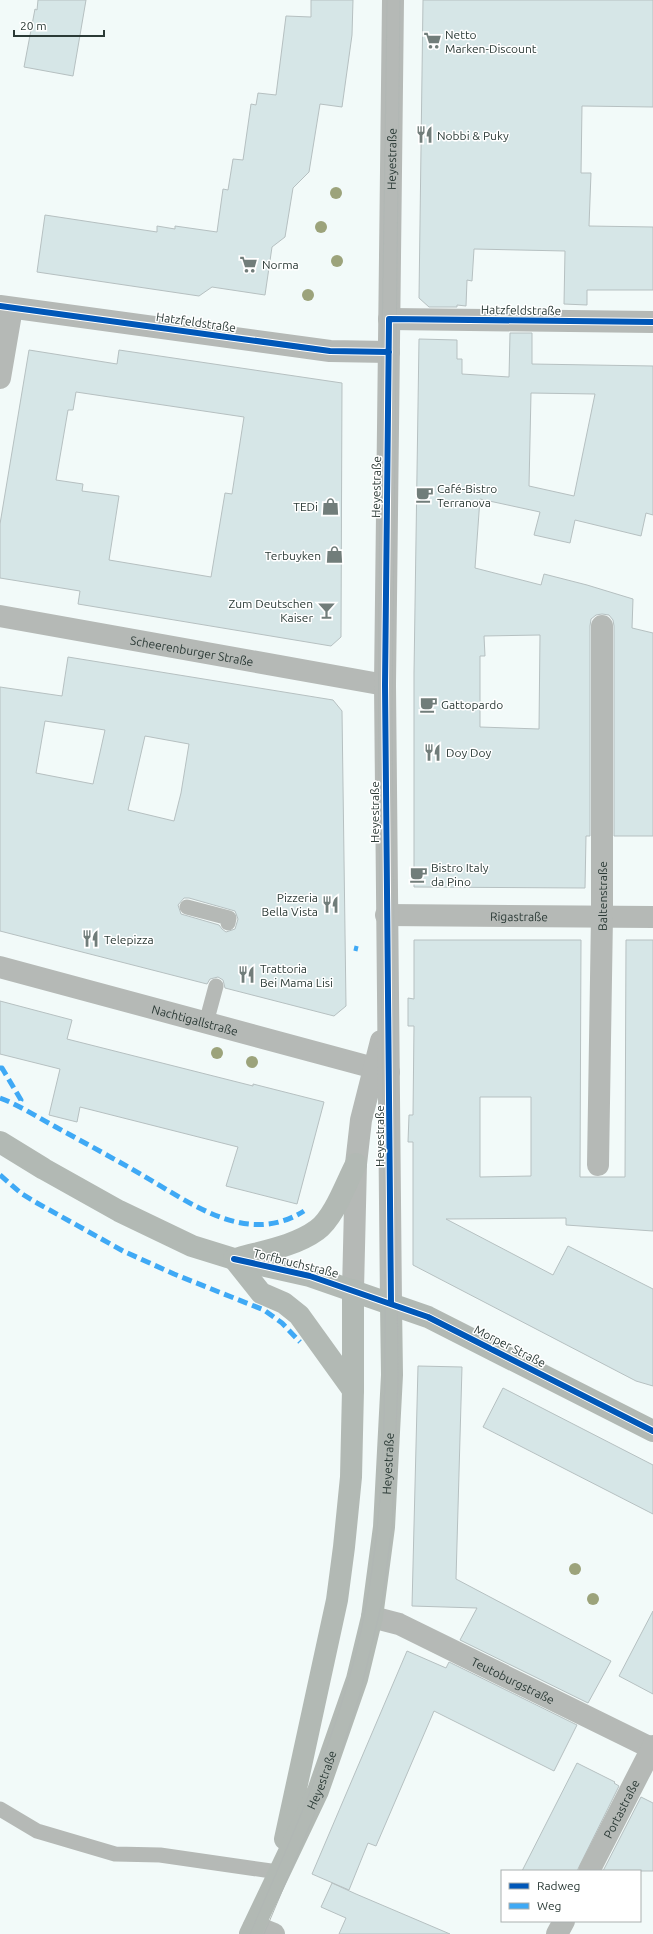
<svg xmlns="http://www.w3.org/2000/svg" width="653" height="1934" font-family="Ubuntu,sans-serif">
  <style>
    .building { fill: #d6e6e7; stroke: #b6c0c1; fill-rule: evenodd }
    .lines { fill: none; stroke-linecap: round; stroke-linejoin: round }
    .service { stroke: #b5b9b6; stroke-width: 15 }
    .minor { stroke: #b5b9b6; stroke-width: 22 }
    .tertiary { stroke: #b5b9b6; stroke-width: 22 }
    .secondary { stroke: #b2b9b4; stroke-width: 22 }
    .tram { stroke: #b1b7b4; stroke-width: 1 }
    .quiet { stroke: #3fa9f5; stroke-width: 5; stroke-dasharray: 10 5; stroke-linecap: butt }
    .cycleway-casing { stroke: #fff; stroke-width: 8 }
    .cycleway { stroke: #0057b8; stroke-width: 6 }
    .tree { fill: #9ca37b }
    .labels { text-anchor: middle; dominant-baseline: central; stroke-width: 3; stroke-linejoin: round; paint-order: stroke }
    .poi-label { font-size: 12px; fill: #2b3a36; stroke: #fff; text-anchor: start }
    .street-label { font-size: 12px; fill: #2b3a36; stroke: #fff }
  </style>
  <rect width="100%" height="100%" fill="#f2faf9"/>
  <path class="building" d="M38 0H86L73 76 24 67 35 9 37 10Z
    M311 0H353L352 35 342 107 320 104 309 172 293 188 285 237 272 247 265 295 212 287 199 296 37 272 45 215 157 232V226L175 229V226L217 232 223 189 228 190 233 159 243 160 251 104 256 105 258 93 276 95 286 16 311 17Z
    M423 0H653V107L582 106 581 173H591L589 226 653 227V290H587V305L564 304 565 251 474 249 472 281 467 280 466 306 457 305V307H429L419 298Z
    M510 333H532V364L653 366V515L646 513 641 536 575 520 570 543 534 535 540 512 480 499 475 568 541 585 544 574 587 585 633 599 632 628 653 633V836H614V626L613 620 609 615 602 614 596 615 591 619 590 626V836H586L585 888 414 887V673L419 339 457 340V359H462V374L509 377ZM531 393 595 394 574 496 529 486ZM540 635 539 729 480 727V656H485L484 636Z
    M29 350 117 364 119 350 342 383 341 637 331 646 78 604 80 591 0 578V524ZM76 392 244 417 232 494 225 493 211 577 109 560 119 496 82 491 83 484 56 480 68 410H73Z
    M68 657 333 700 342 711 346 1006 334 1016 225 988 223 980 218 977 210 979 207 984 0 931V687L62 696ZM45 721 105 730 93 784 36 773ZM145 736 189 744 181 793 174 821 128 810ZM184 898H189L235 911 238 919 235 929 226 932 222 929 219 925 181 914 178 905Z
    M414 940H581L580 1177H625L626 940H653V1231L566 1225V1218L446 1219 553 1275 568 1246 653 1289V1386L636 1381 413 1265V1142H408L409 1115H413L414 1026H408V998L414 999ZM480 1097H531V1176L480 1177Z
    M0 1001 72 1020 67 1039 253 1086V1084L324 1102 297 1204 226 1186 238 1147 80 1107 77 1122 49 1115 60 1069 0 1054Z
    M418 1366 462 1367 456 1579 611 1661 588 1703 460 1640 477 1608 412 1606Z
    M503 1388 653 1465V1514L483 1427Z
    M653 1611V1694L619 1676Z
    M407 1651 446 1668 449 1662 577 1725 554 1771 434 1711 376 1846 368 1843 349 1890 312 1874Z
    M577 1763 615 1782 614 1783 619 1786 577 1871H522Z
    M641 1797 653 1803V1871H603Z
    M332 1883 356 1894 450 1934H339L346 1918 321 1907Z"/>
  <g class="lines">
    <path class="service" d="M187 907 229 918 228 923
      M206 1023 216 986
      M0 1809 37 1831 115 1854 160 1855 278 1872"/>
    <g class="minor">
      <path d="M0 306 330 351 389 352"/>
      <path d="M389 319 653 322"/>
      <path d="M0 378 12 308"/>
      <path id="s1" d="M0 616 385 685"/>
      <path id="s2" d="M386 915 653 917"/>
      <path id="s3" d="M0 967 389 1072"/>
      <path id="s4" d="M598 1165 602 916V626"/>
      <path id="s5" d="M372 1617 399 1624 653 1749"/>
      <path id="s6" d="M589 1871 653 1746"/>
      <path d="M254 1926 274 1934"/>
      <path d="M557 1934 564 1921"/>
    </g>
    <g class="tertiary">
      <path d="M353 1290 356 1164 361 1120 381 1041"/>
      <path id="s7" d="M391 1304 385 685 393 0"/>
    </g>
    <g class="secondary">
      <path d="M0 1142 44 1169 119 1211 192 1246 234 1259 310 1276 428 1317 653 1431"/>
      <path d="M239 1258C264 1251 295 1246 317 1230 334 1218 346 1183 356 1164"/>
      <path d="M234 1259 261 1293 284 1303 299 1315 353 1390"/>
      <path d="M285 1839 337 1600 344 1547 351 1477 353 1390V1290"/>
      <path id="s8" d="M250 1934 318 1791 357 1679 372 1617 384 1527 392 1375 391 1304"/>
    </g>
    <path class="tram" d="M250 1934C295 1829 344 1723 365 1611 387 1498 385 1382 385 1268 384 1114 380 960 379 806 377 537 384 269 387 0
      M264 1934 342 1749 360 1694 382 1602 392 1527 398 1381 392 709 400 0"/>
    <path class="quiet" d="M354 948 358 949
      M0 1068H2L21 1100 18 1107
      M0 1098C19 1105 37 1117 54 1126 83 1142 113 1158 142 1175 191 1203 247 1247 304 1211
      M0 1175 22 1194 37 1203 123 1251 174 1274 264 1310 282 1323 300 1342"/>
    <defs>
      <path id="cycleway" d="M0 306 330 351 389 352
        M234 1259 310 1276 428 1317 653 1431
        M391 1304 385 685 389 319 653 322"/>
    </defs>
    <use href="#cycleway" class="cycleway-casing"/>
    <use href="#cycleway" class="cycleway"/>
  </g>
  <g class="tree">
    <circle cx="336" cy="193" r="6"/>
    <circle cx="321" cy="227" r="6"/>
    <circle cx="337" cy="261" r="6"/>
    <circle cx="308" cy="295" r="6"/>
    <circle cx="217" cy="1053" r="6"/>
    <circle cx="252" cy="1062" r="6"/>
    <circle cx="575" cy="1569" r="6"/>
    <circle cx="593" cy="1599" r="6"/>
  </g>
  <defs>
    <symbol id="supermarket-bare" viewBox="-9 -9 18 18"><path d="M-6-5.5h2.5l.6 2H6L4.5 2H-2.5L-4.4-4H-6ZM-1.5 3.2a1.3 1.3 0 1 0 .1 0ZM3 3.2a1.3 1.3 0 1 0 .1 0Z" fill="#717d7a" stroke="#fff" stroke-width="2.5" paint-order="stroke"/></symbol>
    <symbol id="restaurant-bare" viewBox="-9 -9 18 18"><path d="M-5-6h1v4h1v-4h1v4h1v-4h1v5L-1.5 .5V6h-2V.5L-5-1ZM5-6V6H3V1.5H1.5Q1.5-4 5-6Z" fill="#717d7a" stroke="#fff" stroke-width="2.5" paint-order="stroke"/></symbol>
    <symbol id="cafe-bare" viewBox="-9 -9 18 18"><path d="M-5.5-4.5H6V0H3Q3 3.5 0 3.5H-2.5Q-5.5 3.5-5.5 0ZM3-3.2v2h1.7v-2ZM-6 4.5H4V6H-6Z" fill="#717d7a" stroke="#fff" stroke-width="2.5" paint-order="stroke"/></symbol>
    <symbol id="shop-bare" viewBox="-9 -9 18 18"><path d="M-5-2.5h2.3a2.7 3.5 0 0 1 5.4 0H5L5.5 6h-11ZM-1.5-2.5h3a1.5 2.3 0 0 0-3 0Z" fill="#717d7a" stroke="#fff" stroke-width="2.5" paint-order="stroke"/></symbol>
    <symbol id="bar-bare" viewBox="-9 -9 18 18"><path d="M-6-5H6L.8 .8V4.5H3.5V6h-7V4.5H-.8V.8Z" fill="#717d7a" stroke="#fff" stroke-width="2.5" paint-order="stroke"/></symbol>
  </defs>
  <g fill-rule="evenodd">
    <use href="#supermarket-bare" x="420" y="28" width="25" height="25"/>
    <use href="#restaurant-bare" x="412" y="122" width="25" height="25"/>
    <use href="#supermarket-bare" x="236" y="252" width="25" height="25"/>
    <use href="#cafe-bare" x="412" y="482" width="25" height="25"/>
    <use href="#shop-bare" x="318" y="494" width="25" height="25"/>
    <use href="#shop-bare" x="322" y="542" width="25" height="25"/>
    <use href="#bar-bare" x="314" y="598" width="25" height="25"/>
    <use href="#cafe-bare" x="416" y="692" width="25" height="25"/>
    <use href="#restaurant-bare" x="420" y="740" width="25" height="25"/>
    <use href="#cafe-bare" x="406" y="862" width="25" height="25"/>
    <use href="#restaurant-bare" x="318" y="892" width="25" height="25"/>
    <use href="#restaurant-bare" x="78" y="926" width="25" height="25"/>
    <use href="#restaurant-bare" x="234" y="962" width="25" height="25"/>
  </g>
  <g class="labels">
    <g class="poi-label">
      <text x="445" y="34">Netto<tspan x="445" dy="14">Marken-Discount</tspan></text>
      <text x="437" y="135">Nobbi &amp; Puky</text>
      <text x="262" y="264">Norma</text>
      <text x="437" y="488">Café-Bistro<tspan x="437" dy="14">Terranova</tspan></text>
      <text x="318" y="506" text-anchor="end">TEDi</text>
      <text x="321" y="555" text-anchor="end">Terbuyken</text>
      <text x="313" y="603" text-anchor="end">Zum Deutschen<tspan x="313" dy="14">Kaiser</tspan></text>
      <text x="441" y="704">Gattopardo</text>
      <text x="446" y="752">Doy Doy</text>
      <text x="431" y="867">Bistro Italy<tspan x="431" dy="14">da Pino</tspan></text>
      <text x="318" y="897" text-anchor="end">Pizzeria<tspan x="318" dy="14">Bella Vista</tspan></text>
      <text x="104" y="939">Telepizza</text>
      <text x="260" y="968">Trattoria<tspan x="260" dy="14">Bei Mama Lisi</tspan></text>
    </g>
    <g class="street-label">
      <text stroke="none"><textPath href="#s7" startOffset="1145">Heyestraße</textPath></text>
      <text transform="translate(521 310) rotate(1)">Hatzfeldstraße</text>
      <text transform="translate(196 322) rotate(8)">Hatzfeldstraße</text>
      <text transform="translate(376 487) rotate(-89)">Heyestraße</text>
      <text stroke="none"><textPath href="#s1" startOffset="195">Scheerenburger Straße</textPath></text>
      <text transform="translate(374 812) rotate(-90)">Heyestraße</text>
      <text stroke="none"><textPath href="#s4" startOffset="269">Baltenstraße</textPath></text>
      <text stroke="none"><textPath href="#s2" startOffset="133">Rigastraße</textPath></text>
      <text stroke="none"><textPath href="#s3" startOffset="202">Nachtigallstraße</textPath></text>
      <text transform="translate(379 1136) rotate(-90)">Heyestraße</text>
      <text transform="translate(296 1263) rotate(14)">Torfbruchstraße</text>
      <text transform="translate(510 1346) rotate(27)">Morper Straße</text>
      <text stroke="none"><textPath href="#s8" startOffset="495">Heyestraße</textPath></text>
      <text stroke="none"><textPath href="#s5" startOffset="155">Teutoburgstraße</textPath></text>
      <text stroke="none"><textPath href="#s8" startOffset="170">Heyestraße</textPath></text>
      <text stroke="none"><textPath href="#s6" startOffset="70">Portastraße</textPath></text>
    </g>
  </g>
  <rect x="501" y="1870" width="140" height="52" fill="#ffffff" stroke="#aab0af"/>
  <rect x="509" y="1883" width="20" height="6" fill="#0057b8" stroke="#aab0af"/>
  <text x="537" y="1890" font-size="12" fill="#2b3a36">Radweg</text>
  <rect x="509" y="1903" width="20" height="6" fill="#3fa9f5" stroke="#aab0af"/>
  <text x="537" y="1910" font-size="12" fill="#2b3a36">Weg</text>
  <path d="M14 30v6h90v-6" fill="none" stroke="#2b3a36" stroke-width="2"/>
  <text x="20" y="30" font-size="12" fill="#2b3a36" stroke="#ffffff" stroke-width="3" paint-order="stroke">20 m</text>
</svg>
